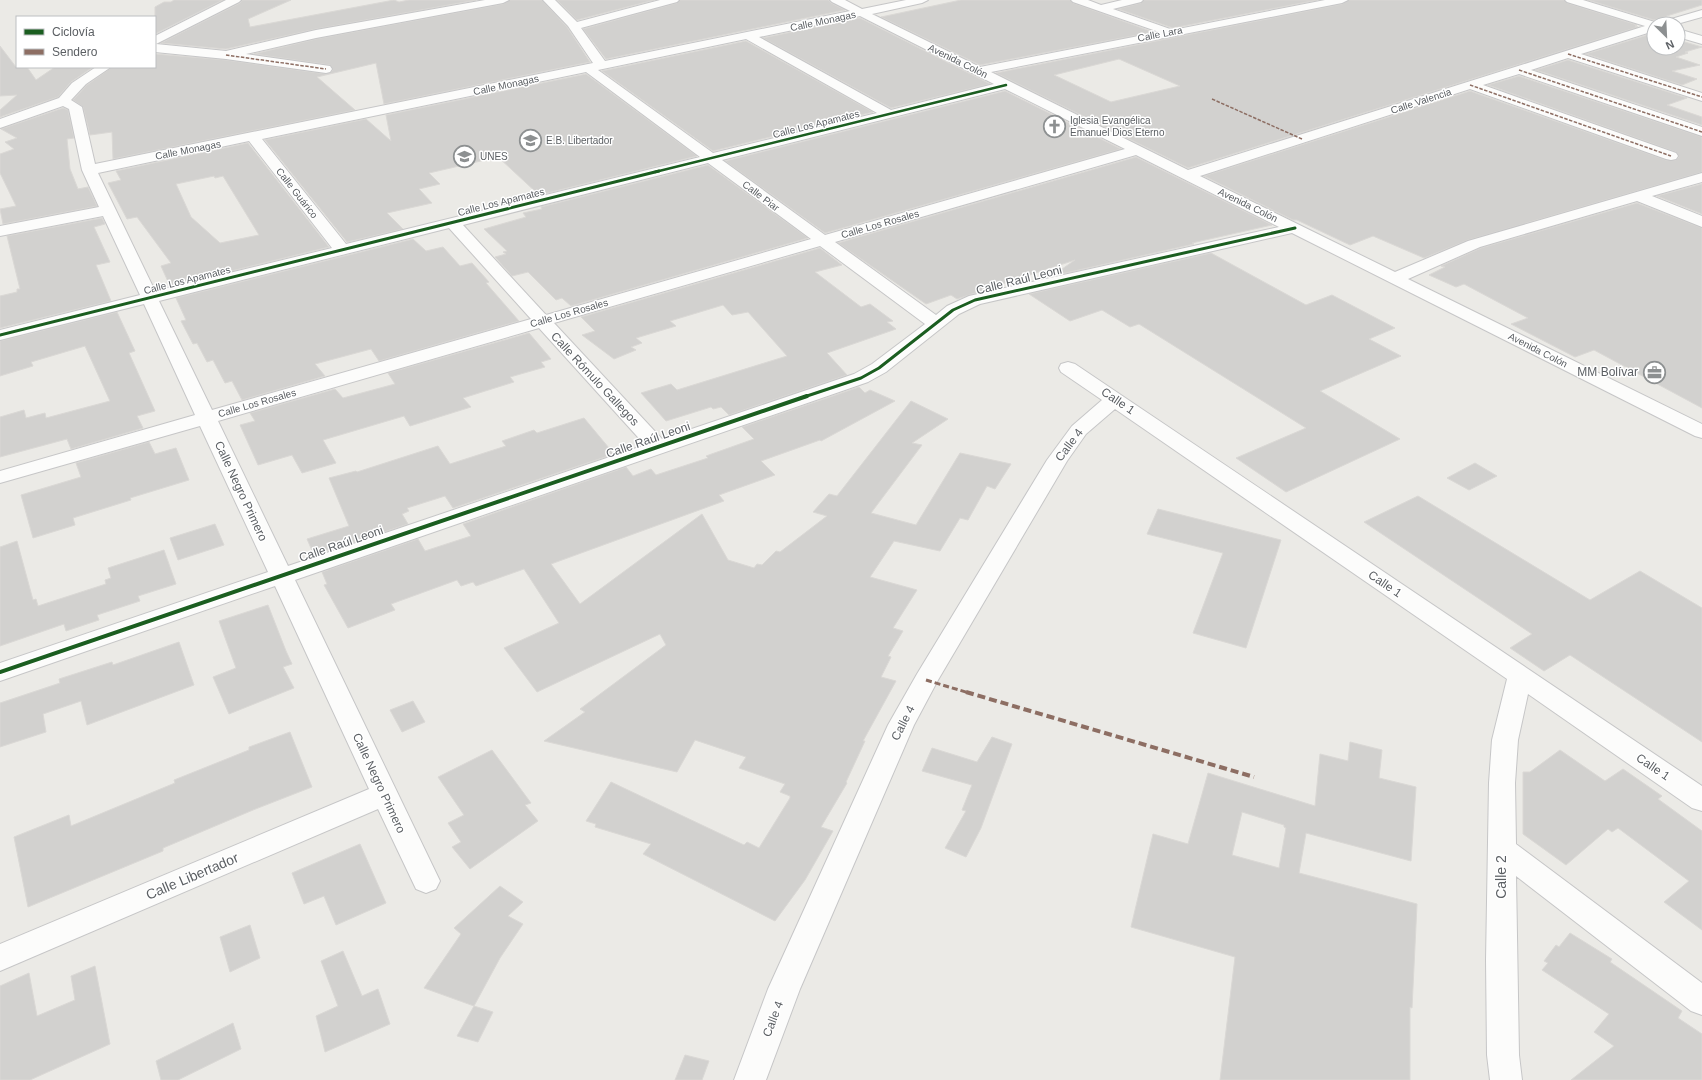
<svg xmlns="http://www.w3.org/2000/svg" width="1702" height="1080" font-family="Helvetica,sans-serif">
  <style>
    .building { fill: #d2d1cf; stroke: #dad8d5; fill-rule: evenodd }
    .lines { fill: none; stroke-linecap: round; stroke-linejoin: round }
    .minor-casing { stroke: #c6c6c7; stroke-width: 2 }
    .minor { fill: #fcfcfb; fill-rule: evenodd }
    .quiet-far2 { stroke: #8d6e63; stroke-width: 1.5; stroke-dasharray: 3.5 1.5; stroke-linecap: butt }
    .quiet-far1 { stroke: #8d6e63; stroke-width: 3; stroke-dasharray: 6 3; stroke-linecap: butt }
    .quiet { stroke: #8d6e63; stroke-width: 4; stroke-dasharray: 8 4; stroke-linecap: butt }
    .cycleway-far2-casing { stroke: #fff; stroke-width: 4 }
    .cycleway-far1-casing { stroke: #fff; stroke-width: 5 }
    .cycleway-casing { stroke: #fff; stroke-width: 6 }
    .cycleway-far2 { stroke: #1b5e20; stroke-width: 2.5 }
    .cycleway-far1 { stroke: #1b5e20; stroke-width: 3 }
    .cycleway { stroke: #1b5e20; stroke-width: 4 }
    .labels { text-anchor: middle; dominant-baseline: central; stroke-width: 3; stroke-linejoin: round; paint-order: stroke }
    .far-street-label { font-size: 10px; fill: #5b5f63; stroke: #fff }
    .far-poi-label { font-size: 10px; fill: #5b5f63; stroke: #fff; text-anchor: start }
    .street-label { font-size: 12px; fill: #5b5f63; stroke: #fff }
    .poi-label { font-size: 12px; fill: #5b5f63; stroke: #fff; text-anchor: end }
    .near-street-label { font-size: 14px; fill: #5b5f63; stroke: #fff }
  </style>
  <rect width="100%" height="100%" fill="#ebeae6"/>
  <path class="building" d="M174 0H223L155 34V7L164 2H171Z
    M242 0H291L248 19 250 27 394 0 399 2 409 0H476L316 29 226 49 161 43 240 3Z
    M510 0H542L567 27 590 62 384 104 376 63 317 77 355 110 113 159 112 132 90 135 83 107 73 100 87 85 112 67H155V54L226 60 326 74 330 73 333 70 330 65 254 54 316 39 503 4Z
    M557 0H654L577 20Z
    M680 0H828L831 3 845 10 606 59 583 29 677 3Z
    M961 0H1070L1073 3 1153 32 980 65 881 17Z
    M1144 0H1317L1173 28 1118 9 1141 3Z
    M1349 0H1564L1567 3 1637 25 1635 26 1638 27 1188 168 996 73 1342 4ZM1119 59 1180 86 1111 102 1054 75Z
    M1588 0H1702V5L1654 20Z
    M860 18 990 84 891 108 763 38Z
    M1654 33V48H1678V40L1702 47 1685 52 1688 53 1676 57 1700 65 1672 71 1697 79 1682 85 1586 54Z
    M746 41 873 112 713 151 602 71Z
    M0 46 16 67H27L36 80 55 67H93L71 82 58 97 0 117V110L17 95 0 96Z
    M1568 60 1687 98 1667 105 1702 117V125L1536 70Z
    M586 74 697 156 539 195 498 157 429 173 440 184 419 189 432 203 387 213 403 229 347 242 265 140 366 119 391 141 386 115Z
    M1519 76 1702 137V172L1468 240 1424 258 1373 236 1350 245 1297 220H1293L1204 176 1470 91 1666 160H1676L1679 157 1676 152 1488 85Z
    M1005 91 1121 149 825 233 725 161Z
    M63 108 68 110 74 138 67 139 70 169 78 189 88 187 97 206 3 224 0 209 16 206 0 173V154L14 149 5 142 17 138 1 129Z
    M248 143 329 247 170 286 161 266 171 263 137 217 127 219 108 183 121 180 116 171ZM214 176 215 178 223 176 259 235 220 243 191 217 176 184Z
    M1136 157 1272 225 1192 243 1194 244 1052 276 1075 260 957 299 951 295 926 304 838 243Z
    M708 165 808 238 571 306 562 298 556 300 528 272 512 276 495 257 506 254 503 252 507 251 484 229 526 217 523 213 542 209 541 207Z
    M1702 184V214L1657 196Z
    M1637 203 1702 228V408L1594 350 1575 357 1511 324 1528 318 1464 284 1456 287 1429 275 1445 267 1441 266 1481 248Z
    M102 218 105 224 94 227 110 262 96 265 111 301 0 328V296L17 292V289H20L7 236Z
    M413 239 426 251 443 247 460 266 472 263 489 282 486 283 519 321 379 361 371 349 315 364 325 376 242 400 232 381 225 383 213 360 207 362 197 343 193 344 181 321 186 320 176 298Z
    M820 248 842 265 815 272 861 307 870 304 893 321 887 322 896 329 827 353 847 375 729 415 721 407 713 409 711 407 666 421 641 393 671 384 677 390 787 356 748 312 732 315 723 305 670 321 676 326 636 338 642 343 631 347 636 350 614 359 582 335 595 331 581 317Z
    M1211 253 1306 305 1332 295 1395 328 1369 339 1401 356 1320 391 1400 439 1286 492 1236 458 1306 428 1139 324 1130 327 1102 310 1070 321 1029 294Z
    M117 312 135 351 129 353 155 411 137 416 143 428 71 449 67 439 0 457V417L24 410 26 418 45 413 46 418 110 401 85 346 31 362 33 366 0 376V341Z
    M529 333 551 359 541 362 545 367 510 377 514 382 463 398 471 407 410 426 404 416 323 440 336 463 302 473 292 455 258 465 240 425 255 421 250 413 335 389 343 398 395 384 388 373Z
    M859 387 865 393 870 390 895 401 821 441 820 440 761 461 775 475 719 495 724 501 551 564 580 604 702 514 728 560 754 568 757 564 762 565 776 551 780 552 827 516 813 512 829 494 837 496 911 401 948 419 912 443 922 445 871 513 916 525 960 453 1011 464 995 489 987 486 968 520 960 518 940 551 894 541 870 577 917 590 893 628 903 631 888 656 891 657 881 677 896 681 863 741H865L846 782 847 783 821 827 833 831 805 880 775 921 643 854 651 844 595 827 596 824 586 821 611 782 744 845 747 842 759 848 790 798V796L780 792 785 784 739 768 746 757 695 740 677 772 544 741 585 712 580 709 666 645 660 634 537 692 504 648 559 623 524 569 476 586 473 582 461 586 457 580 391 604 395 610 348 628 324 585 327 584 322 572 418 539 425 551 471 536 463 524 626 467 633 476 651 469 656 475 708 458 706 456 754 439 742 427Z
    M584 418 614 454 453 508 445 496 407 508 409 511 402 514 408 524 314 555 307 539 349 526 329 478 356 471 357 472 438 446 450 464 506 446 502 441 534 430 537 433Z
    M149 442 155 454 176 448 189 480 130 498 131 500 73 518 75 525 33 538 21 495 81 477 76 463Z
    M1475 463 1497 476 1469 490 1447 478Z
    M1418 496 1590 600 1640 571 1702 608V742L1570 655 1544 671 1510 648 1532 634 1364 522Z
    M1158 509 1281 540 1246 648 1193 633 1223 553 1147 534Z
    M215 524 224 545 178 560 170 538Z
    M17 541 33 600 36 599 38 606 106 584 105 580 111 578 108 568 164 550 176 584 138 596 140 601 97 615 99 620 66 631 64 624 0 646V547Z
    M268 605 286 651 292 664 283 667 294 688 229 714 213 677 236 668 219 621Z
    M179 642 194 685 87 725 81 701 43 714 46 732 0 747V703L60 683 59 679 112 662 113 665Z
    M413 701 425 722 402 732 390 710Z
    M290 732 312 787 253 810 163 848V851L28 907 14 837 69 815 71 826 175 783 174 780 249 750V747Z
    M992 737 1012 744 981 828 966 857 945 848 966 811 962 810 972 785 922 771 932 748 977 762Z
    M1350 742 1382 750 1379 778 1416 787 1411 861 1306 833 1299 873 1417 904 1412 1008 1410 1007V1080H1220L1235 957 1131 927 1153 834 1188 844 1208 773 1315 806 1320 754 1348 761ZM1242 812 1284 825V827L1286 828 1279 868 1232 855Z
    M492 750 531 803 525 805 538 821 470 869 452 847 461 842 448 823 464 815 438 777Z
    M1560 750 1605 781 1623 769 1662 796 1658 799 1702 831V930L1664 902 1689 881 1618 828 1612 832 1608 829 1566 865 1523 834V772H1530Z
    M360 844 386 903 336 925 324 896 304 904 292 873Z
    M500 886 523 902 508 916 523 924 500 958 474 1006 424 988 461 934 454 928Z
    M250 925 260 958 230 972 220 937Z
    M1570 933 1612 959 1610 962 1682 1011 1678 1018 1702 1034V1080H1571L1614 1046 1594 1032 1609 1014 1542 970 1548 963 1544 961 1556 945 1559 947Z
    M343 951 362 996 378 989 390 1024 325 1052 316 1016 338 1006 321 961Z
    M95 966 110 1044 30 1080H0V986L29 973 37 1016 75 1000 71 976Z
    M474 1006 493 1012 478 1042 457 1036Z
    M233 1023 241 1049 178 1080H161L156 1061Z
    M685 1055 709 1061 702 1080H675Z"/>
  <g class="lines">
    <defs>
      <path id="minor" d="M226 0H241L239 2 156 44 226 51 316 30 485 0H509L503 3 316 38 246 54 330 66 332 69 330 72 326 73 226 59 155 52V36Z
        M543 0H555L577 22 660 0H679L677 2 581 28 605 61 850 11 832 2 830 0H845L862 9 906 0H928L922 3 872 14 980 67 1159 32 1073 2 1071 0H1088L1101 5 1122 0H1143L1141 2 1113 9 1173 30 1325 0H1348L1342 3 991 72 1188 170 1645 26 1567 2 1565 0H1583L1658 23 1659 24H1654V31L1581 54 1702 93V101L1568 58 1531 70 1702 127V136L1519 74 1483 85 1676 153 1678 156 1676 159 1671 160 1666 159 1470 89 1200 176 1395 272 1468 241 1702 173V182L1652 196 1702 216V227L1637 201 1480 247 1408 279 1702 424V438L1695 436 1292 233 980 304 959 314 886 372 868 382 295 580 440 881 436 889 426 893 416 889 378 809 0 971V944L369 789 275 586 0 681V663L268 572 200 426 0 483V471L195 415 144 304 0 340V330L140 295 103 216 0 236V226L99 207 82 170 69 109 63 106 0 128V119L59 98 72 83 96 67H111L86 84 71 100 82 107 95 164 593 63 568 26ZM860 16 994 84 891 110 759 37ZM746 39 877 113 713 153 598 70ZM586 72 700 157 346 244 262 139ZM1005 89 1125 149 825 235 722 160ZM249 141 332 248 155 291 98 173ZM1136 155 1279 227 969 296 947 306 936 315 835 242ZM708 163 811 239 546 315 463 225ZM449 228 531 319 212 410 159 301ZM820 246 925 324 872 364 854 374 662 439 554 323ZM539 328 645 445 288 566 218 421Z
        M1702 10V17L1677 24H1659L1661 22Z
        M1678 29 1702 36V44L1678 37Z
        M1068 362 1075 364 1121 395 1702 786V811L1692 808 1528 694 1518 740 1515 783 1516 844 1702 983V1015L1691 1011 1516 876 1519 1055 1522 1080H1490L1487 1055 1486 960 1489 783 1492 740 1507 679 1115 409 1086 434 1067 461 938 680 914 725 800 989 766 1080H734L768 989 888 725 917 674 1047 460 1072 426 1102 400 1061 372 1059 368 1061 364Z"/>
    </defs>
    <use href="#minor" class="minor-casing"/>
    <use href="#minor" class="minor"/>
    <path class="quiet-far2" d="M1568 54 1702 97
      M226 55 326 69
      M1519 70 1702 132
      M1470 85 1671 156
      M1212 99 1302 139"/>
    <path class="quiet-far1" d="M926 680 969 693"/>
    <path class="quiet" d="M966 692 1254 777"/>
    <defs>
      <path id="cycleway-far2" d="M655 172 1006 85"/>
      <path id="cycleway-far1" d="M0 335 659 171
        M804 397 861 378 879 368 953 310 975 300 1295 228"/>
      <path id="cycleway" d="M0 672 807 396"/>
    </defs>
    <use href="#cycleway-far2" class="cycleway-far2-casing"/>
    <use href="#cycleway-far1" class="cycleway-far1-casing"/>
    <use href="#cycleway" class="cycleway-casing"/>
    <use href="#cycleway-far2" class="cycleway-far2"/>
    <use href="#cycleway-far1" class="cycleway-far1"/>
    <use href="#cycleway" class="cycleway"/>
  </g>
  <defs>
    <symbol id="church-ring" viewBox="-11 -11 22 22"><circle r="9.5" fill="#fff" stroke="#8d9091" stroke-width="1.5"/><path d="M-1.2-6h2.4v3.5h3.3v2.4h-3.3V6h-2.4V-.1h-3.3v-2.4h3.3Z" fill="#8d9091"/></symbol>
    <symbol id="school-ring" viewBox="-11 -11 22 22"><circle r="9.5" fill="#fff" stroke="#8d9091" stroke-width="1.5"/><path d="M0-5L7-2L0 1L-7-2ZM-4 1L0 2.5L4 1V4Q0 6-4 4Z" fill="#8d9091"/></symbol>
    <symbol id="university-ring" viewBox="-11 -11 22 22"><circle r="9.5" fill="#fff" stroke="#8d9091" stroke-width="1.5"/><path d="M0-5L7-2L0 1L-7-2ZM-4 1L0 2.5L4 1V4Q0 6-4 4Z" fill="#8d9091"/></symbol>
    <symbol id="office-ring" viewBox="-11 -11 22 22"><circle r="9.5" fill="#fff" stroke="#8d9091" stroke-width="1.5"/><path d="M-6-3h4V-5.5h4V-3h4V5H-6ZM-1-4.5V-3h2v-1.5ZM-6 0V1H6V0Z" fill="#8d9091"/></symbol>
  </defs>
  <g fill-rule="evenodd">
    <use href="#church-ring" x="1042" y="114" width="25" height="25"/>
    <use href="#school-ring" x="518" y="128" width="25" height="25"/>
    <use href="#university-ring" x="452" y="144" width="25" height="25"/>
    <use href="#office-ring" x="1642" y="360" width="25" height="25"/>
  </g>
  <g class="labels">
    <g class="far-street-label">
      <text transform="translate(823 21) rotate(-12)">Calle Monagas</text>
      <text transform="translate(1160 34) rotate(-11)">Calle Lara</text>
      <text transform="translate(958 61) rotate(26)">Avenida Colón</text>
      <text transform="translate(506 85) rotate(-12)">Calle Monagas</text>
      <text transform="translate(1421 101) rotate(-18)">Calle Valencia</text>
      <text transform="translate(816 124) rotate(-14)">Calle Los Apamates</text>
      <text transform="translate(188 150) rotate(-11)">Calle Monagas</text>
      <text transform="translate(297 193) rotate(52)">Calle Guárico</text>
      <text transform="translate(761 196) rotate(37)">Calle Piar</text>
      <text transform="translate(501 202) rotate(-14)">Calle Los Apamates</text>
      <text transform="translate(1248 205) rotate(26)">Avenida Colón</text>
      <text transform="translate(880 224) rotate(-16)">Calle Los Rosales</text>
      <text transform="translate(187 280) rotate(-14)">Calle Los Apamates</text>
      <text transform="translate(569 313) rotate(-16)">Calle Los Rosales</text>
      <text transform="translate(1538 350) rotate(27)">Avenida Colón</text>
      <text transform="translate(257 403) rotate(-16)">Calle Los Rosales</text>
    </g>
    <g class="far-poi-label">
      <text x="1070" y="120">Iglesia Evangélica<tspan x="1070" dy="12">Emanuel Dios Eterno</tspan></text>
      <text x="546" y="140">E.B. Libertador</text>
      <text x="480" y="156">UNES</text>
    </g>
    <g class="street-label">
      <text transform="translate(1019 280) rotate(-14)">Calle Raúl Leoni</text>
      <text transform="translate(595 379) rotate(47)">Calle Rómulo Gallegos</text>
      <text transform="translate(1118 401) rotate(34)">Calle 1</text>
      <text transform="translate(648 440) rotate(-19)">Calle Raúl Leoni</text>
      <text transform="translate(1069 445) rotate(-53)">Calle 4</text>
      <text transform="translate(241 491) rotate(65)">Calle Negro Primero</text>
      <text transform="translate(341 544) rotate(-19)">Calle Raúl Leoni</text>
      <text transform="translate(1385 584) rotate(34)">Calle 1</text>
      <text transform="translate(903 723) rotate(-63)">Calle 4</text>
      <text transform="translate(1653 767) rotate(34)">Calle 1</text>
      <text transform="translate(379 783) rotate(65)">Calle Negro Primero</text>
      <text transform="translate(773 1019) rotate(-69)">Calle 4</text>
    </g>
    <g class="poi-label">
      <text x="1638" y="372">MM Bolívar</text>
    </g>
    <g class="near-street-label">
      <text transform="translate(192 876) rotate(-23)">Calle Libertador</text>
      <text transform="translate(1501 877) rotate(-90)">Calle 2</text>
    </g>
  </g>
  <rect x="16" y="16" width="140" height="52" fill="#ffffff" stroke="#bdbfc1"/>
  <rect x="24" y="29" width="20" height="6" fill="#1b5e20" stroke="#bdbfc1"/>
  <text x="52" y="36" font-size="12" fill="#5b5f63">Ciclovía</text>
  <rect x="24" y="49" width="20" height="6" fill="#8d6e63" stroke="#bdbfc1"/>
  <text x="52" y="56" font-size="12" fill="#5b5f63">Sendero</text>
  <g transform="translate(1666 36) rotate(156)"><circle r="19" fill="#ffffff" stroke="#bdbfc1"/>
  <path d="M0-3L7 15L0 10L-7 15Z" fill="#8d9091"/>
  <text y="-6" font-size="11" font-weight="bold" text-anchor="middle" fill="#5b5f63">N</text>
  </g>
</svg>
